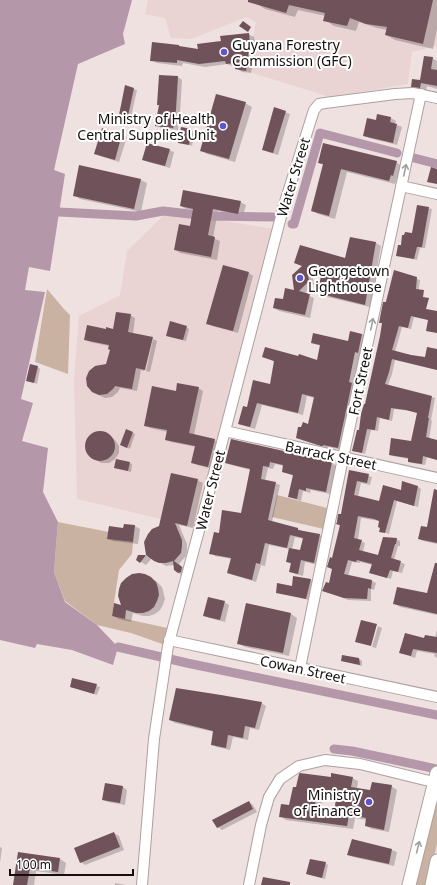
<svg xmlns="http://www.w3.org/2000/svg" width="437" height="885" font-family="'Noto Sans',sans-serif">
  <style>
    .built { fill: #ead3d3 }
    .green { fill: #cab2a2 }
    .water { fill: #b497a9 }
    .shadow { fill: #0003; fill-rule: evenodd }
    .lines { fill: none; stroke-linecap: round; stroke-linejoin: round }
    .canal { stroke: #b497a9; stroke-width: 9 }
    .building { fill: #70525b; fill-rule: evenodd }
    .minor-casing { stroke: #aea0a0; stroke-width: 12 }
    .major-casing { stroke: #aea0a0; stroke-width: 15 }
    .minor { stroke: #fff; stroke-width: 10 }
    .major { stroke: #fff; stroke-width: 13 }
    .oneway { stroke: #a19f9f }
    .poi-dot { fill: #6153cc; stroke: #fff; stroke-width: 1.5 }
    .labels { text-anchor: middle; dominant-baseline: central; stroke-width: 4; stroke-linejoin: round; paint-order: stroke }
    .poi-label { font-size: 14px; fill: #140f0f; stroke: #fff; text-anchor: start }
    .street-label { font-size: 14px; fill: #140f0f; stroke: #fff }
  </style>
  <rect width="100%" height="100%" fill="#f0e1e1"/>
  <path class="built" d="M148 0H437V46L412 52 408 84 330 97 246 71 256 22 247 17 191 39 171 38 165 18 145 14Z
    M167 212 275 229 194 527 77 499 74 378 79 316 120 295 127 251Z"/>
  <path class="green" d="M47 289 64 309 70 315 68 374 35 362Z
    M277 495 327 508 324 529 272 517Z
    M58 522 109 532 108 539 133 542 132 554 119 570 112 616 172 629 168 646 131 633 97 625 65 601 54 572Z
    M437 797V844L428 885H412Z"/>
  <path class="water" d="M0 0H132L123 34 125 44 78 64 54 170 65 174 50 271 29 267 25 290 45 292 21 399 33 403 22 441 48 448 43 492 58 522 54 572 65 602 97 625 118 647 113 665 72 650 37 644 35 648 0 640Z"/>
  <path class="shadow" d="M257 0H437V29L433 49 395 40 386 35 387 30 377 28 359 22 356 31 334 26 325 20 326 16 298 10 295 17 265 9 256 3Z
    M248 34 254 37 256 48 251 73 242 72 236 68V66H232L227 64 205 67 183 63 182 66 157 63 151 60 181 47 199 50Z
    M432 58 437 61V89L427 86 426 91 418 90 412 86 421 81Z
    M178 77 182 80 180 113 178 130 161 128 156 125 160 105Z
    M126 87 137 90 131 117 120 114Z
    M245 103 252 107 235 162 207 154 201 150Z
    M285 112 290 114 278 155 268 152 263 149Z
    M378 115 391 118 396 121 395 124 402 127 397 145 369 138 364 135 377 121Z
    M182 128 195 132 192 146 180 142Z
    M122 134 127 137 119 162 100 156 96 153Z
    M169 150 174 152 170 168 148 162 144 160Z
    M396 162 402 166 399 178H397L395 184 347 172 335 219 318 214 312 211 324 165 319 163Z
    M141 180 147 183 141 212 80 199 74 195Z
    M240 202 246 205 243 216 218 211 213 238 220 241 217 260 180 253 175 249 191 227 194 210 186 209 181 206Z
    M418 206 432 209 425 248H420L417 260 397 255 402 246 412 234Z
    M350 238 376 243 381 246 370 307 323 296 318 293 323 272 311 269 314 284 304 294 314 298 310 318 279 311 274 308 295 291 303 266 295 263 346 260Z
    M394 272 420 280 418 296 397 302 437 313V333L427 330 429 320 414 317 411 329 402 327 395 352 426 358 437 350V370L395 360 392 374 388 385 435 398 431 420 432 421 429 439 437 441V460L427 457 425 465 412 463 409 461V459L393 456 390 455 412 442 418 413 411 411 394 409 392 421 380 418 378 431 371 430 365 454 353 450 360 431 383 324 380 322Z
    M249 273 253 276 238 333 212 326 208 323Z
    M130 315 135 318 133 334 151 338 144 371 141 370 137 391 120 388 118 392 112 397 105 398 92 392 107 365 111 350 109 346 90 342 85 339 107 331 114 330Z
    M186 327 189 329 186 341 170 337Z
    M362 334 367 337 363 355 360 354 353 384 357 386 343 450 328 447V448L302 440 309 425 315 398 307 396 303 415 262 405 255 429 245 426 240 424 247 408 271 386 275 362 264 357 318 361 321 346 312 343 348 342Z
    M153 339 157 341 150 372 146 371Z
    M38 367 40 369 37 384 27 380Z
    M198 388 203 391 194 435 214 440 219 443 213 469 197 465 192 462 196 447 171 442 166 440 168 432 150 428 145 425 176 392Z
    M96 433H104L115 440 119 446V453L115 459 109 463H101L96 460 90 456 86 450V442L90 436Z
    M133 433 135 434 130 449 124 446Z
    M232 441 332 463 336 466 330 494 311 490 310 493 303 491 301 501 289 497 294 476 283 472 284 466 275 464 273 469 268 468 265 481 275 483 280 485 272 522 298 529 303 531 319 535 324 537 318 565 305 562 303 576 295 574 290 571 291 564 287 561 289 549 269 545 265 566 261 565 256 582 233 575 228 573 232 559 215 556 211 553 220 534 242 514 251 470 231 465 226 463ZM295 537 304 539 301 551 292 549Z
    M129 463 132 464 131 472 115 468Z
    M350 471 372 477 370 485 361 483 358 497 380 502 401 491 418 487 421 489 418 507 397 501 389 534 380 531V521L361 518 358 540 365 543 363 552 378 556 396 539 400 541V546H398L394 560 405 564 402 573 393 571 391 579 374 574 373 565 360 562V563L352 562 348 576 372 581 376 583 374 590 371 589V601L348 600 324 591 330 584 333 569V559L340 526 337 524 342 515Z
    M197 480 203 483 193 528 179 525 187 544V550L186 556 179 564 187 571 183 576 177 572 174 565 166 566 152 558 146 565 138 560 139 556H148L160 526Z
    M435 489 437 490V544L423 541 419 539 427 528Z
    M124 525 135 526 140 529 138 544 113 541 108 539 124 529Z
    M437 573V615L400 607 394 603 428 595Z
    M145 575 157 582 162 587 165 599 163 605 160 610 155 614 149 616H143L133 613 131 622 119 619 113 616 123 606Z
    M310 580 313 581 309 600 277 592Z
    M224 602 229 605 225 622 209 618 204 615Z
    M246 605 291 614 297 618 289 656 245 647 238 643Z
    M378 626 382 628 376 648 372 647Z
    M437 630V658L434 656 435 654 417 651 415 658 401 653 425 639 435 638Z
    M359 659 362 661V666L342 661Z
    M73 679 100 687 97 695 71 687Z
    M261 703 266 706 259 730 250 728 248 740 233 737 230 750 217 747 212 744 214 732 175 723 170 720Z
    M331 778H352L358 781 357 789 371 791 391 786 397 790 389 832 372 829 366 826 367 820 355 818 353 829 286 820 280 816 290 806ZM323 798 337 800 335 813 320 811Z
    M123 787 127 790 125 805 108 802 103 800Z
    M249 802 253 805 257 812 222 830 218 827Z
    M114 833 119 836 124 850 85 865 81 862Z
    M352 840 392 850 397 852 394 866 353 857 348 855Z
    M0 847 2 848 0 863Z
    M19 853 60 859 66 863 64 875 36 871 34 885H14Z
    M325 863 328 865 325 879 307 874Z
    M115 883 126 885H115Z"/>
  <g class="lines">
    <path class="canal" d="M414 158 437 164
      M59 212 136 216 163 211 207 216 273 217
      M292 224H294L320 133 397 153
      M118 647 187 663 437 715
      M334 749 352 751 437 769"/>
  </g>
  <path class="building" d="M248 0H433L423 44 385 35 387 27 366 24 350 18 347 26 323 21 325 13 289 5 286 13 248 2Z
    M243 21 251 27 248 32 239 26Z
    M249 33 250 44 246 71 235 69V63L226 64 225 61 199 64 177 60V63L150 61 152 42 179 45V46L198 49 197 44 221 41 220 36Z
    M424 56 433 57 431 69 437 70V86L421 83 420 88 411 87 412 79 420 80Z
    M159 75 178 76 176 110 173 128 155 126 159 105H157Z
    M125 85 134 88 128 116 119 115Z
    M216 94 246 102 229 159 200 151Z
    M274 107 286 111 273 153 262 150Z
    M377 114 391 117 390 122 397 124 393 143 363 136 367 118 376 120Z
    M181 127 192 129 189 145 178 143Z
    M102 128 122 134 115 160 94 154Z
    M147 143 170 149 165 166 142 160Z
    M323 143 397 161 393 176 391 175 389 181 341 169 329 216 311 211 323 164 318 163Z
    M79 165 141 179 134 209 73 196Z
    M431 167 437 169V184L427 182Z
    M183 190 241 201 238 214 213 209 208 235 215 237 211 257 174 250 179 224 190 226 193 209 180 206Z
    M417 205 429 207 422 247H417L414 259 396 256 398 245H401L402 235H404L405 232 412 233Z
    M350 237 376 242 365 305 317 293 323 268 320 271 307 267 309 281 299 291 310 294 305 315 273 308 275 298 283 299 285 288 294 290 292 275 302 266 294 263 300 245 345 258Z
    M223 265 249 272 233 331 206 324Z
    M394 270 417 277 416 289 424 290 423 297 429 298 426 309 437 311V333L426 331 428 320 411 316 408 328 399 326 392 350 411 355 425 357 427 347 437 349V370L392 359 389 372 385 384 432 396 428 418H429L426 437 437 440V460L423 456 422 464 408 462V458L389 455 391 438 411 441 417 413 406 410 391 408 389 420 377 417 375 430 367 429 362 453 352 451 357 430H359L361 414 364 404H365L380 336 382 323H379L383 302H386Z
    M116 312 131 314 128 332 153 337 145 370 136 368 132 389 115 386 113 389 107 394 99 395 92 392 87 386 86 378 89 371 95 366 106 364 110 350 108 349 109 345 84 340 87 325 106 329V327L113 329Z
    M170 321 187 326 183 340 166 336Z
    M350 331 362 334 358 353 355 352 349 382 352 383 338 448 323 445V446H321L296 438 298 427H301L303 422 308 424 314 397 302 394 298 413 257 403 250 427 238 424 243 406 247 407 253 380 270 384 274 361 262 357 265 347 298 356 299 354 317 360 320 345 311 343 313 333 348 341Z
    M30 364 38 366 34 383 26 381Z
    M177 383 199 387 189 433 215 439 208 467 191 463 195 446 165 440 167 430 144 426 152 386 176 391Z
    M126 429 133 432 127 448 120 445Z
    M85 446a15 15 0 1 1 30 0a15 15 0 1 1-30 0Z
    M231 439 332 462 326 492 306 488V491L299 489 297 499 288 497 293 475 282 472 283 465 270 462 269 467 263 466 261 479 276 482 268 520 298 528V530L320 534 314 563 301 560 298 574 289 572 291 563 286 562 289 548 300 550 303 538 290 535 287 548 265 543 260 564 256 563 252 580 227 573 231 558 209 554 214 532 219 533 222 510 241 513 246 489 250 469 225 463Z
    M116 459 130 462 128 471 114 468Z
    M349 470 369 474 367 483 357 481 354 495 367 498 379 501 383 485 401 490 402 481 418 486 414 506 394 500 385 533 379 532 380 528 378 527 379 521 374 519 358 516 354 538 362 540 359 550 378 555 383 537 397 538 396 544H395L391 558 401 561 398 572 390 570 387 578 369 573 372 564 357 560 356 562 348 560 344 574 372 580 371 589 368 588 367 599 344 598 322 591 326 582 329 583 332 569 327 567 330 557 332 558 340 525 336 524 337 522 338 514H341Z
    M171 473 198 479 187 526 175 523 182 540V546L181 553 174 561 182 567 181 572 178 573 174 570 173 561 166 563H159L154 561 146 555 140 563 136 560 138 555H146L144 542 148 534 152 529 159 526Z
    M434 489 437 490V543L418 539 421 526 427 527Z
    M124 524 135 525 133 542 107 539 109 526 123 528Z
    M435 563H437V614L393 604 397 587 427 593Z
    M139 573 145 574 151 577 156 582 158 588 159 595 157 601 154 607 149 611 143 613H136L126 610 125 619 112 616 114 603 121 605 118 596 119 589 121 583 126 578 132 574Z
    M293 576 311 579 306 599 276 593 277 583 292 586Z
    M208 597 225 601 220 620 203 616Z
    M246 603 291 613 283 653 237 644Z
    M361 620 377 624 371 646 355 642Z
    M405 633 424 638 425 635 437 637V653L413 649 411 656 399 653Z
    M342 655 359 658 360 665 341 661Z
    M72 678 97 684 94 694 70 687Z
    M176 688 221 695 262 702 255 728 245 726 243 738 228 735 226 748 211 745 213 731 169 720Z
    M300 773 331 777V773L353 777 351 787 370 790 372 782 392 785 384 830 365 826 366 818 349 815 347 826 279 817 281 804 289 805 293 787H296L299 774ZM317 795 336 799 334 812 314 809Z
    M105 783 123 786 120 803 102 800Z
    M249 801 253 809 217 828 212 820Z
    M114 832 120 847 80 863 74 848Z
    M352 839 392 849 389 864 347 855Z
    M18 852 60 858 58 872 30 868 27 885H13Z
    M310 859 326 862 322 878 306 874Z
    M263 877 290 882V885H261Z"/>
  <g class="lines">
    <defs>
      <path id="minor" d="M401 186 437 194
        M225 431 437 478
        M169 640 437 697
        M300 668 343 458 421 94
        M142 885 154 739 168 646 201 523 284 205 314 110 319 104 325 103 395 94 413 93 437 98
        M249 885 261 825 269 797 280 779 299 766 325 760 360 764 437 783"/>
      <path id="major" d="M409 885 437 773
        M432 885 437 861"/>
    </defs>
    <use href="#minor" class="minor-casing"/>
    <use href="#major" class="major-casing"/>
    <use href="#minor" class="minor"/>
    <use href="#major" class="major"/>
  </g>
  <defs><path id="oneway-shaft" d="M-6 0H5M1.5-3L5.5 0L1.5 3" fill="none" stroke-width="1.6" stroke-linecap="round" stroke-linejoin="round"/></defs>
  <g class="oneway">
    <use href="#oneway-shaft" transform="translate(405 170) rotate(-78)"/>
    <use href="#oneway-shaft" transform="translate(372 324) rotate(-78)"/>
    <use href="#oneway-shaft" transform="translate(418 847) rotate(-76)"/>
  </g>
  <g class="poi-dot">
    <circle cx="224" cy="52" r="4"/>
    <circle cx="223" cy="126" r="4"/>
    <circle cx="300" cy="278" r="4"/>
    <circle cx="369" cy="802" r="4"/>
  </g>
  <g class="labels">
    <g class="poi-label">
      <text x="232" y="44">Guyana Forestry<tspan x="232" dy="16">Commission (GFC)</tspan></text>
      <text x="215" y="118" text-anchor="end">Ministry of Health<tspan x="215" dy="16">Central Supplies Unit</tspan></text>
      <text x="308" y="270">Georgetown<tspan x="308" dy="16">Lighthouse</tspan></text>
      <text x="361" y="794" text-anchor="end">Ministry<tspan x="361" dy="16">of Finance</tspan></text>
    </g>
    <g class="street-label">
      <text transform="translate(293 177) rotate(-73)">Water Street</text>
      <text transform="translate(360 381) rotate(-78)">Fort Street</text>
      <text transform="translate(331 455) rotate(12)">Barrack Street</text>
      <text transform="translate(210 490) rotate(-76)">Water Street</text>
      <text transform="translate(303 669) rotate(12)">Cowan Street</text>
    </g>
  </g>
  <path d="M10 869v6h123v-6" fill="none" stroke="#140f0f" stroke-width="2"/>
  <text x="16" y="869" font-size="12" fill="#140f0f" stroke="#ffffff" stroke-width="3" paint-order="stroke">100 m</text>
</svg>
